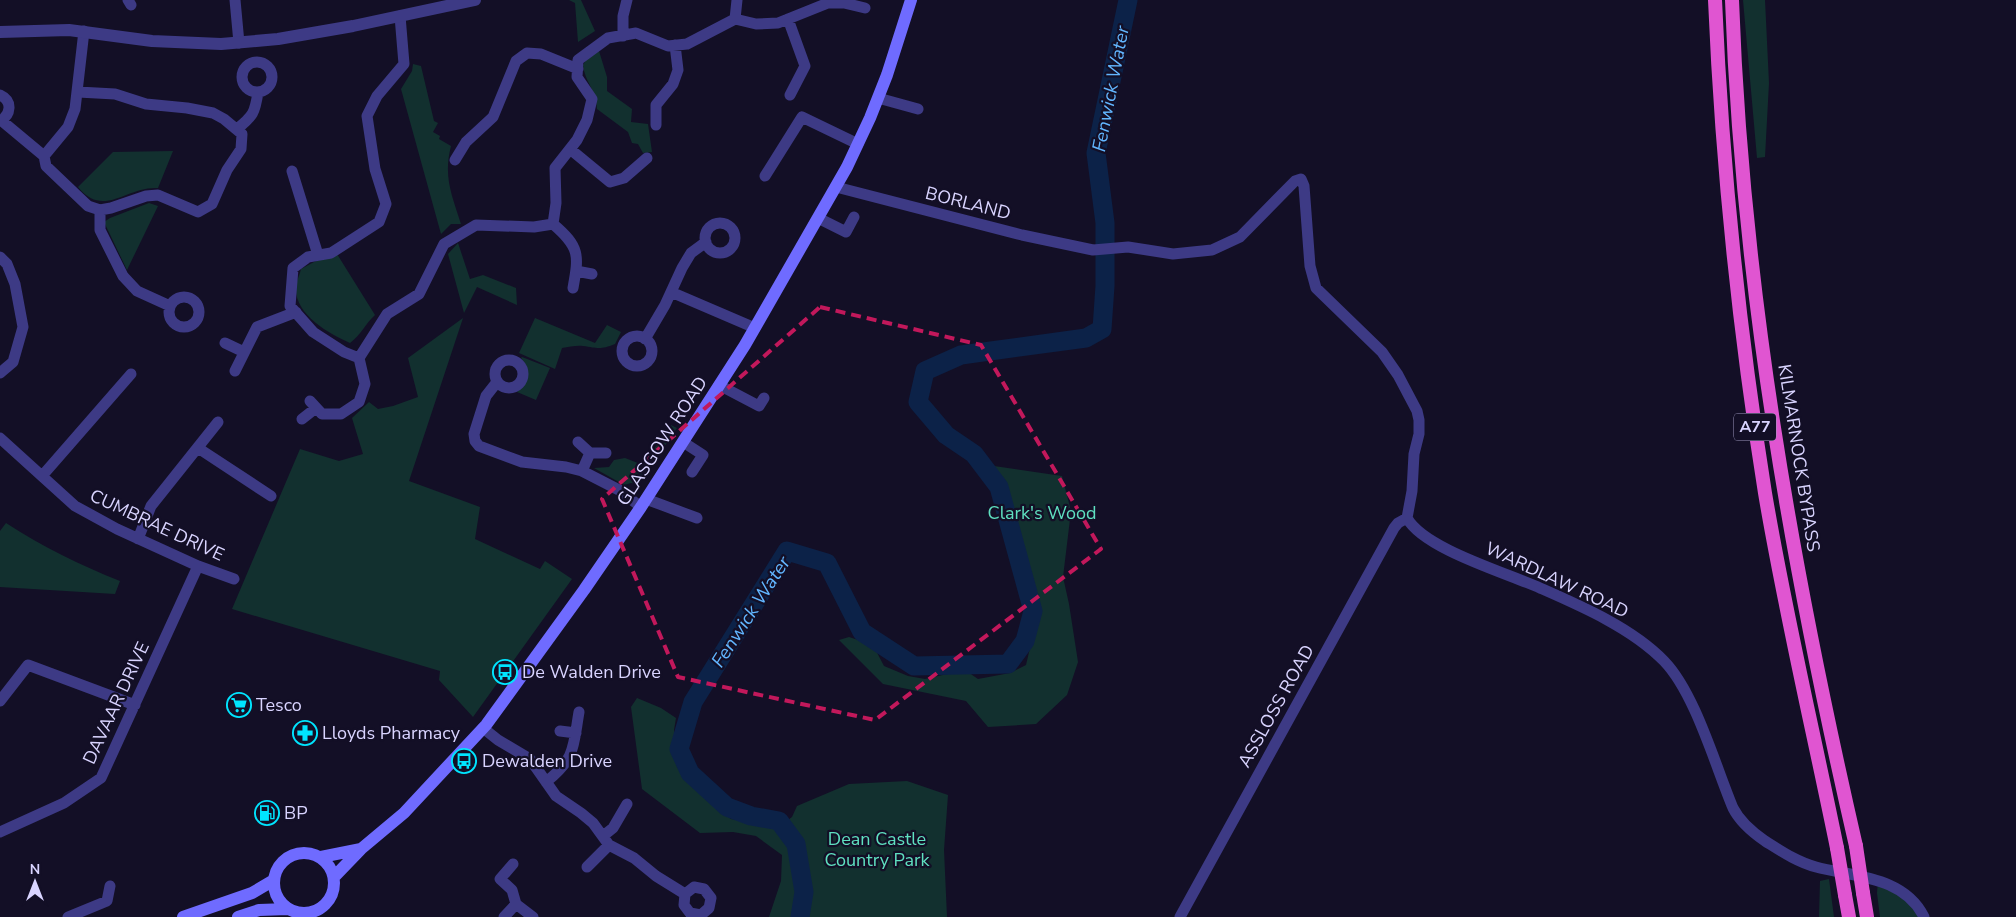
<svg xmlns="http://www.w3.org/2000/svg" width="2016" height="917" font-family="'Nunito Sans',sans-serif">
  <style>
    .green { fill: #12302f }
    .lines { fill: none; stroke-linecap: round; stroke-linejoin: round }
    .river { stroke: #0c2248; stroke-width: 19 }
    .minor { stroke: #3d3a85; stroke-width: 11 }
    .tertiary { stroke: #3d3a85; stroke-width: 12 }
    .secondary { stroke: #6f6bff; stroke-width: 12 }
    .trunk { stroke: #e055d1; stroke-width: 14 }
    .trunk-bridge { stroke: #e055d1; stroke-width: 14 }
    .marked { fill: none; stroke: #c2185b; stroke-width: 4; stroke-dasharray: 10 6; stroke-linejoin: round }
    .labels { text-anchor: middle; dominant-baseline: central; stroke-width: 4.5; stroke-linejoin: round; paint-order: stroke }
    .shield { fill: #130f26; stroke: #9e99be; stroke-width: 1 }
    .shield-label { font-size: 16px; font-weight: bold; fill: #d9d4ff }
    .street-label { font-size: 18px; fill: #d9d4ff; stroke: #130f26 }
    .park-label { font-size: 18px; fill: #5fe0c0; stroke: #130f26 }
    .poi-label { font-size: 18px; fill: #d9d4ff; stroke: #130f26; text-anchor: start }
    .water-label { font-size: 19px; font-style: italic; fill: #62b6ff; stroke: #130f26 }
  </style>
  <rect width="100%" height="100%" fill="#130f26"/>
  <path class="green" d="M569 0H581L595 31 578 42 575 3Z
    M1743 0H1765L1769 83 1765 157 1757 158Z
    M599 51 607 77V91L632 109 631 122 648 124 652 152 643 153 638 144 632 143 628 132 597 109C596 90 585 82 583 65L586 60Z
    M413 64 421 66 434 121 438 123 433 132 440 136 439 139 451 146C443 177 452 195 461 224H451L441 234 401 89 412 71Z
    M173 151 158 188C126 186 104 219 78 187L113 152Z
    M149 203 158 206 127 270 104 222 110 218Z
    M458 243 470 279 483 275 516 288 517 305 477 287 464 313 448 254Z
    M337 254 375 315C365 324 361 335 350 343 328 333 293 314 296 285 297 280 300 274 301 269L314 262Z
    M463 318 409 481 480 507 475 539 540 569 545 561 572 579 473 717 439 680 440 671 232 609 300 449 339 461 363 454 352 418 369 402 378 409 393 406 418 397 408 358Z
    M535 318 595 343 607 325 621 332 615 344C600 350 598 348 583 346 577 345 569 347 562 348L555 369 519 353Z
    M522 357 550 368 536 400 517 392C529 382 532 371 521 358Z
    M671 425 677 428 639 484 631 483 624 485 594 468 609 467 614 460 625 458 643 465Z
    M994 466 1062 476 1071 511 1063 577 1069 604 1078 662 1067 695 1036 724 988 727 966 701 883 684 839 640 849 637 873 645 884 666 908 676 925 679 965 670 978 679 1010 673 1026 665 1037 618 1034 581 1018 537 1009 492Z
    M6 523C43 547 80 565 120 581L115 594 0 587V531Z
    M637 698 661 708 676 718 674 730 677 767 706 800 731 819 755 822 776 829 792 817 797 806 849 784 907 781 948 795 944 850 947 917H769L781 881 782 855 756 836 733 832 700 833 642 789 631 707Z
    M1829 879 1834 917H1819L1820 881Z
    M1878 881 1884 882 1924 917H1880L1877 893Z"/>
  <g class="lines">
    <path class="river" d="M800 917 804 892 796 844 779 821 751 816 727 807 690 773 679 749 693 702 787 551 827 563 862 632 914 666 1008 664 1025 641 1033 611 999 487 974 454 946 435 918 402 925 371 961 355 1086 338 1102 329 1105 286V223L1096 153 1128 0"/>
    <path class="minor" d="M128 0 131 5
      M235 0 239 43
      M400 16 404 64 377 96 367 116 375 169 386 204 379 222 331 253 308 257 293 268 290 306 313 332 344 352 359 358 387 314 419 294 444 244 476 225 534 227 553 224 556 203 555 168 577 140 587 120 592 99 577 77 578 60 608 38 636 33 668 46 687 44 735 19 737 0
      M735 19 756 24 778 23 828 3H844L865 8
      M788 19 805 66 790 95
      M623 36V16L627 0
      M242 77a15 15 0 1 1 30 0a15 15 0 1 1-30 0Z
      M78 92 115 94 146 104 187 108 213 113 224 119 242 134 241 149 227 170 212 204 198 212 158 195 146 196 111 208 100 210 88 206 46 166 44 156 68 127 75 109 84 31
      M0 95C13 101 11 115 0 121
      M878 98 918 109
      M2 121 44 156
      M656 125V105L673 84 678 70 675 45
      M237 129C253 116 255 113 258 92
      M570 149 610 182 624 178 647 158
      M455 160 466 142 493 117 516 61 527 53 541 54 578 69
      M292 171 318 255
      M765 176 802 117 858 144
      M836 187 1022 235 1093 250 1128 247 1173 254 1212 250 1240 237 1295 181 1301 179 1304 186 1310 266 1316 288 1382 352 1398 375 1417 411 1419 420V434L1414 454 1412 491 1407 518
      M100 210V230L123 276 137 291 170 306
      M818 218 846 232 854 217
      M705 238a15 15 0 1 1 30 0a15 15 0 1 1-30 0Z
      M553 224C580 247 579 255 573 288
      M0 257 7 264 15 284 23 327 13 362 0 373
      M576 271 592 274
      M671 292 755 328
      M169 312a15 15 0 1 1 30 0a15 15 0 1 1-30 0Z
      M622 351a15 15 0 1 1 30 0a15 15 0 1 1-30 0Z
      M645 339 665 305 682 268 691 253 706 242
      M225 343 244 352
      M495 374a14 14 0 1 1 28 0a14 14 0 1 1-28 0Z
      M235 371 257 327 296 312
      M497 382 486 396 474 434 475 441 479 446 522 462 566 467 582 471 619 490 641 507
      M719 385 759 406 764 398
      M310 401 322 414H341L359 402 365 384 359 358
      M302 419 316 408
      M0 438 75 506 117 529 198 566 234 579
      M578 442 590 453 582 471
      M683 442 703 455 692 472
      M198 448 271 496
      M590 453H606
      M42 476 131 374
      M646 499 697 518
      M1407 518C1424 549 1507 573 1540 588 1581 606 1632 628 1664 661 1695 693 1715 765 1733 808 1740 822 1752 832 1765 841 1781 851 1797 862 1816 867 1854 877 1904 876 1924 917
      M138 539 151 506 218 422
      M0 701 28 665 135 705
      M483 728 498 740 530 759 556 796 581 813 593 823 609 845 634 858 656 876 685 894 684 905 690 913 701 915 709 908 711 898 704 889 694 887 685 894
      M560 731 576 733
      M546 782C576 758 573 747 579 712
      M0 832 64 803 101 778 198 566
      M603 836 613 828 627 804
      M513 864 500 879 512 890 516 904
      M587 867 609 845
      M68 917 107 901 110 886
      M504 917 516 904 533 917
      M1180 917 1394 528 1398 523 1407 518"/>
    <path class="tertiary" d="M0 32 69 30 152 41 221 44 278 39 353 26 475 0"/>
    <path class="secondary" d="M274 883a30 30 0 1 1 60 0a30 30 0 1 1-60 0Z
      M321 857 361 849
      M334 877 361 849 404 813 486 725 584 590 641 507 745 345 847 167 870 118 887 75 911 0
      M183 917 252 893 274 880
      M238 917 259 910 288 909"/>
    <path class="trunk" d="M1715 0C1722 165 1739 330 1765 493 1785 612 1813 730 1837 848
      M1732 0C1742 286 1792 568 1856 846
      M1863 893 1867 917
      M1845 895 1849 917"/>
    <path class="trunk-bridge" d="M1856 846 1863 893
      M1837 848 1845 895"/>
  </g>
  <path class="marked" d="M820 307 981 345 1101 549 875 720 678 677 602 499Z"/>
  <defs>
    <symbol id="bus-ring" viewBox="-11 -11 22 22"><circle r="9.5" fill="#130f26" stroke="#00e5ff" stroke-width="1.5"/><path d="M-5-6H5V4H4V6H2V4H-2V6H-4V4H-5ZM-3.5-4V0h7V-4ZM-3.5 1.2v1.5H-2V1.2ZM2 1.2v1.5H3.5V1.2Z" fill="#00e5ff"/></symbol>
    <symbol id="supermarket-ring" viewBox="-11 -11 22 22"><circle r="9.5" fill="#130f26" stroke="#00e5ff" stroke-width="1.5"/><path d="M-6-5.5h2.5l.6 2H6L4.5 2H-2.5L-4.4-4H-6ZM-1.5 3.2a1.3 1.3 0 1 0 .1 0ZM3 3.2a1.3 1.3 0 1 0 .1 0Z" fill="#00e5ff"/></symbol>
    <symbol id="pharmacy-ring" viewBox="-11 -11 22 22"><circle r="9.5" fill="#130f26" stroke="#00e5ff" stroke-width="1.5"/><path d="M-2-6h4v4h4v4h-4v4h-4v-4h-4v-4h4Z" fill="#00e5ff"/></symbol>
    <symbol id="fuel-ring" viewBox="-11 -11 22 22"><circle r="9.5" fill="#130f26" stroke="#00e5ff" stroke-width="1.5"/><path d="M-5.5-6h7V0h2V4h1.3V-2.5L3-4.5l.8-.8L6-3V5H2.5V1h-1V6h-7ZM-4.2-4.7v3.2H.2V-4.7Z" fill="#00e5ff"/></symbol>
  </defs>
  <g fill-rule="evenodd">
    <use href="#bus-ring" x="491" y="658" width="28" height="28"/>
    <use href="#supermarket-ring" x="225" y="691" width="28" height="28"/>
    <use href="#pharmacy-ring" x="291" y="719" width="28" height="28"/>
    <use href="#bus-ring" x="450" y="747" width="28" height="28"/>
    <use href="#fuel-ring" x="253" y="799" width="28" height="28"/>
  </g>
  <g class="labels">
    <rect class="shield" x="1734" y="413.5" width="42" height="27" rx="4"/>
    <g class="shield-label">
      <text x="1755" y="427">A77</text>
    </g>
    <g class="street-label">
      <text transform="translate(968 203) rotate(14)">BORLAND</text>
      <text transform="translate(662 441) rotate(-57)">GLASGOW ROAD</text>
      <text transform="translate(1799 458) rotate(81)">KILMARNOCK BYPASS</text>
      <text transform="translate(157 525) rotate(25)">CUMBRAE DRIVE</text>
      <text transform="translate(1557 580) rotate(25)">WARDLAW ROAD</text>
      <text transform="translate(116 703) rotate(-65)">DAVAAR DRIVE</text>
      <text transform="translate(1276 706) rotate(-61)">ASSLOSS ROAD</text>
    </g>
    <g class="park-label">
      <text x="1042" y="513">Clark's Wood</text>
      <text x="877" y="839">Dean Castle<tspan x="877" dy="21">Country Park</tspan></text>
    </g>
    <g class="poi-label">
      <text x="522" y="672">De Walden Drive</text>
      <text x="256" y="705">Tesco</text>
      <text x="322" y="733">Lloyds Pharmacy</text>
      <text x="482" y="761">Dewalden Drive</text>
      <text x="284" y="813">BP</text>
    </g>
    <g class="water-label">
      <text transform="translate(1111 89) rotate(-79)">Fenwick Water</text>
      <text transform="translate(751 612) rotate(-57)">Fenwick Water</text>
    </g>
  </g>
  <g transform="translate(35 882)" stroke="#130f26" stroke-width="4" paint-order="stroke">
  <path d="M0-4L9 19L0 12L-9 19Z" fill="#d9d4ff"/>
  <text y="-8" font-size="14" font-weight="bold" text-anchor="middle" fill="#d9d4ff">N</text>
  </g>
</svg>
